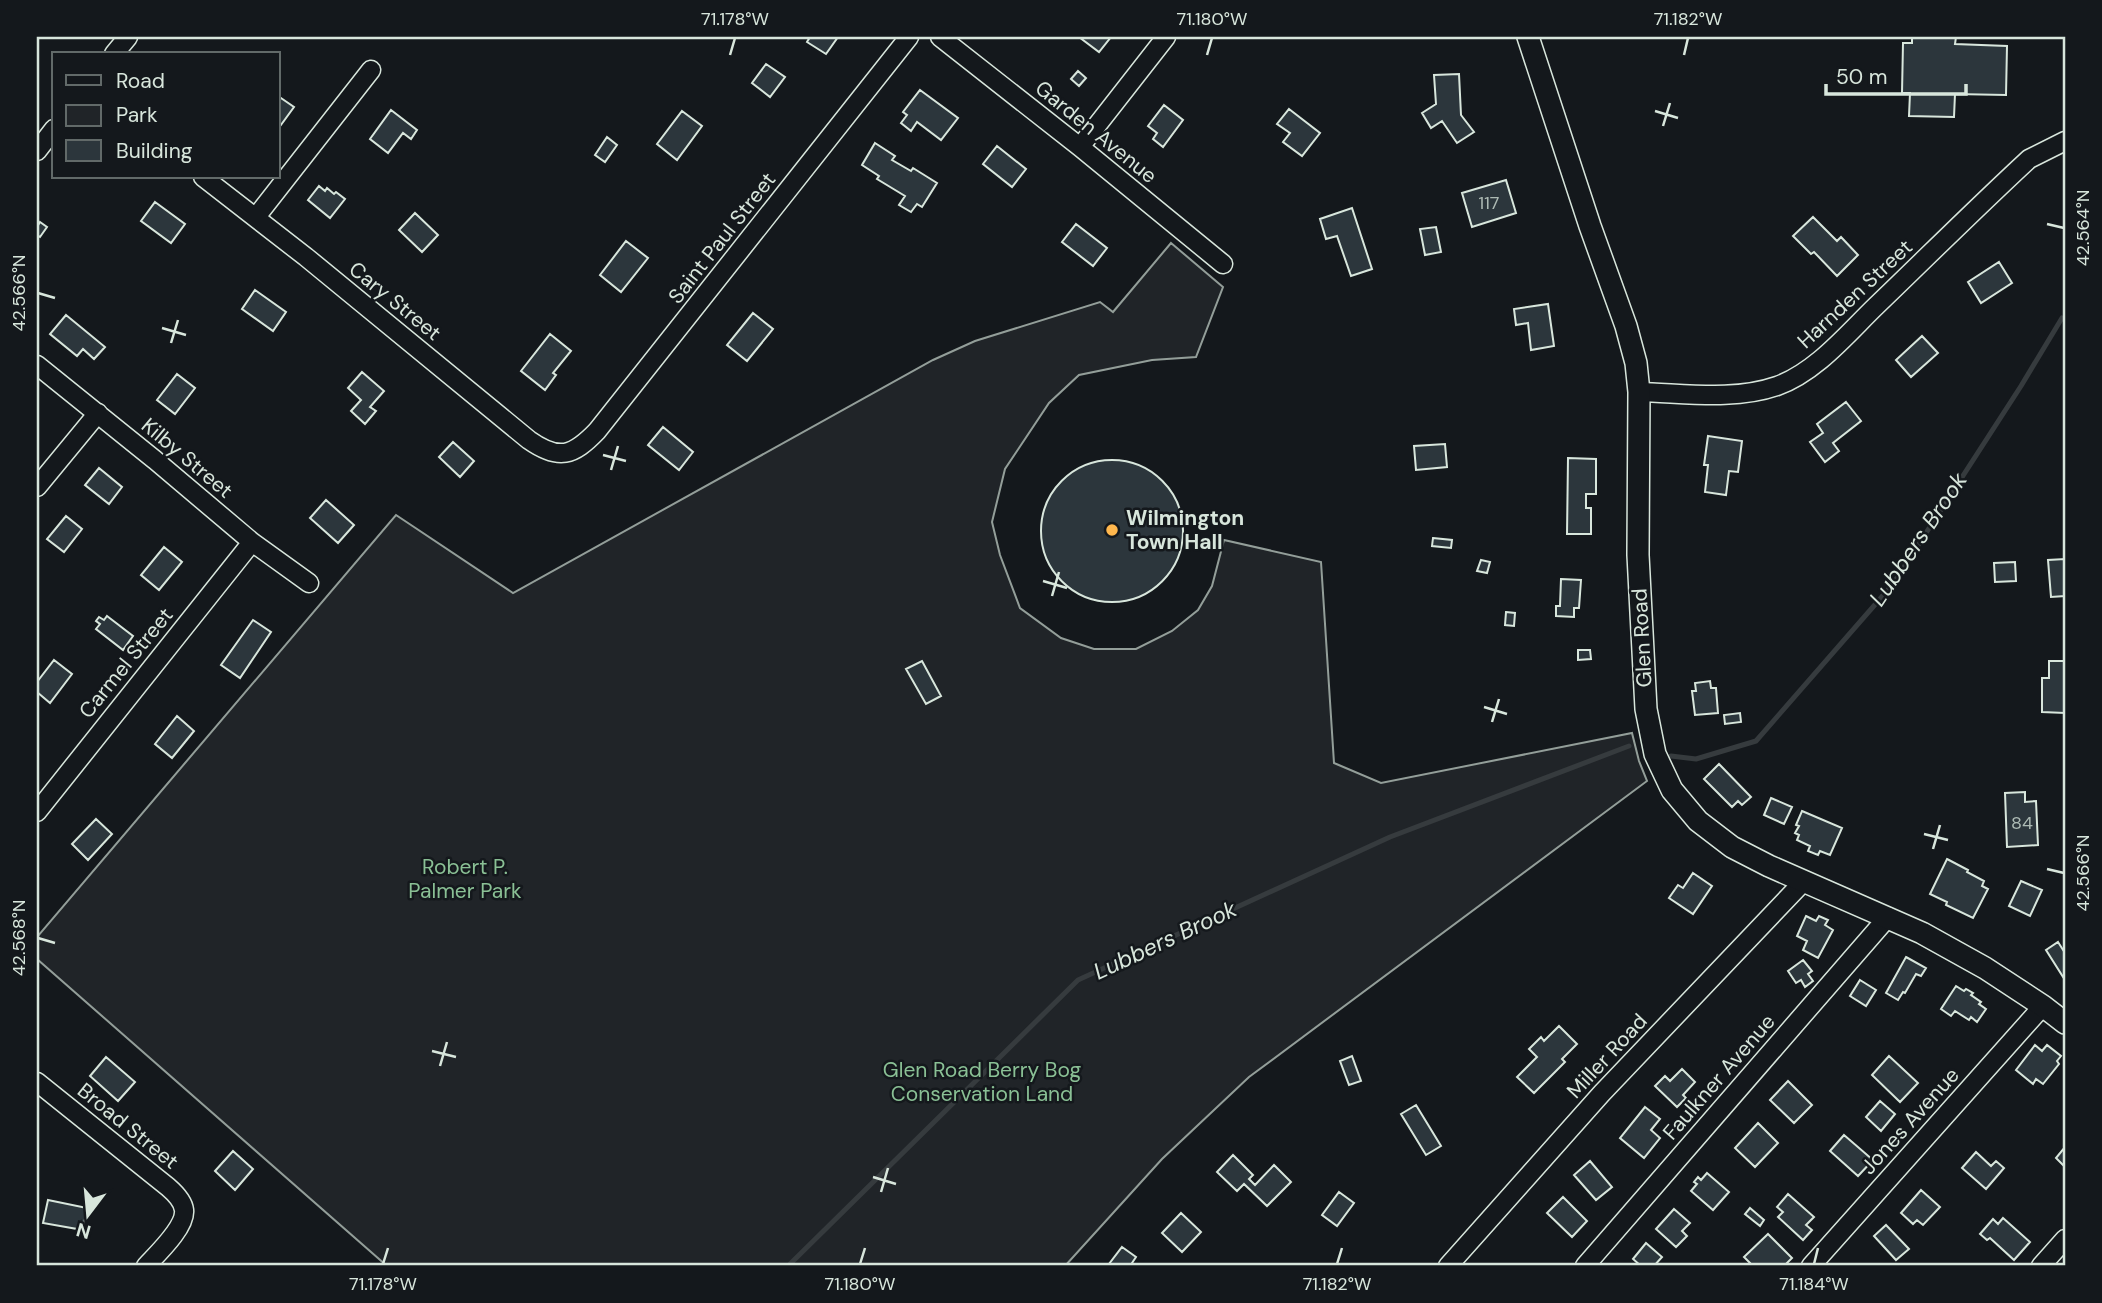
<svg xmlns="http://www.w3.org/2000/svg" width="2102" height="1303" font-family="'DM Sans',sans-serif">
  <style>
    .green { fill: #202428; stroke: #939e99; stroke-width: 2 }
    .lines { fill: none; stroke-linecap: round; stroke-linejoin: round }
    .stream { stroke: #363b3e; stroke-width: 5 }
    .building { fill: #2c363c; stroke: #d8e6dc; stroke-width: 2 }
    .minor-casing { stroke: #d8e6dc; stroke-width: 21 }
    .tertiary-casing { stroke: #d8e6dc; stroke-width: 24 }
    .minor { stroke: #14181c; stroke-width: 18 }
    .tertiary { stroke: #14181c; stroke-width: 21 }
    .ticks { fill: none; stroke: #d8e6dc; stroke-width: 2.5 }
    .poi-dot { fill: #ffb74d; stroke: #14181c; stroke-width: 2.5 }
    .labels { text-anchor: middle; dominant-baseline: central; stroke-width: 5; stroke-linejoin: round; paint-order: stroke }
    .number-label { font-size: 18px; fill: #adbab4 }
    .street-label { font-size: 21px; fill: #d8e6dc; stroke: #14181c }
    .poi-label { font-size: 21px; font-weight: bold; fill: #d8e6dc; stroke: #14181c; text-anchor: start }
    .park-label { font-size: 21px; fill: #8ac095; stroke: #14181c }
    .water-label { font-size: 23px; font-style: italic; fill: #d8e6dc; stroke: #14181c }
    .neatline { fill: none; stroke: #d8e6dc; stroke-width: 2.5 }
    .ticks-label { font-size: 18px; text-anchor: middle; fill: #d8e6dc }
  </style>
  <rect width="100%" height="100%" fill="#14181c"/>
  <path class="green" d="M1171 243 1223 287 1196 357 1152 360 1079 375 1049 403 1005 469 992 522 1000 555 1020 608 1061 638 1094 649H1136L1172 631 1198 610 1212 586 1224 540 1321 562 1334 763 1381 783 1632 733 1639 761 1647 781 1249 1077 1162 1159 1065 1266H387L37 959V937L396 515 513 593 933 360 975 341 1100 302 1113 312Z"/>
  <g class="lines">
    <path class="stream" d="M1671 756 1696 759 1756 741 1893 584 2021 386 2062 318
      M788 1266 1078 980 1390 837 1629 746"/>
  </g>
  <path class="building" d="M810 37H838L826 54 807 42Z
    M1079 37H1111L1099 52Z
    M1912 37H1956L1955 44 2007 46 2006 95 1955 94 1954 117 1909 116 1910 93H1902L1903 43H1912Z
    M766 64 785 77 770 97 752 83Z
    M1078 71 1086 78 1079 86 1071 79Z
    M1459 74 1461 115 1474 132 1457 143 1442 121 1431 128 1422 113 1436 104 1434 75Z
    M920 90 958 118 941 140 917 122 911 131 901 123 907 115 903 112Z
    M278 96 294 107 278 129Z
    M1164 105 1183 120 1163 147 1153 139 1157 133 1148 126Z
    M1289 109 1320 133 1302 156 1283 142 1290 133 1277 124Z
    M391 110 417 130 411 139 403 133 388 153 370 139Z
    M682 111 702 126 677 160 657 144Z
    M607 137 617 145 605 162 595 155Z
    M875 143 895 156 892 160 911 171 913 168 937 183 922 207 917 204 911 212 899 205 905 196 877 179 879 176 862 165Z
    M997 146 1026 169 1012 187 983 164Z
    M1506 180 1516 213 1472 227 1462 193Z
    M319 186 325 191 327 188 334 194 336 192 345 199 330 218 308 200Z
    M155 202 185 224 171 243 141 221Z
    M1352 208 1372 269 1351 276 1337 236 1326 239 1320 219Z
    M415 213 438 235 422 252 399 230Z
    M1813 217 1837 241 1841 237 1858 255 1837 276 1814 252 1811 254 1793 236Z
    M40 222 47 227 40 237 37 235V227Z
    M1076 224 1107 248 1093 266 1062 242Z
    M1436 227 1441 252 1425 255 1420 229Z
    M626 241 648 258 621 292 600 275Z
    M1999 262 2012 283 1981 303 1968 282Z
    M255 290 286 312 273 331 242 309Z
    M1548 304 1554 346 1531 350 1528 323 1516 325 1514 309Z
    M753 313 773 329 747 361 727 345Z
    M66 315 105 347 94 359 83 349 77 356 50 334Z
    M550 334 571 351 553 373 556 375 545 390 521 371Z
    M1922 336 1938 353 1911 377 1896 360Z
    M362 372 384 391 370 407 376 411 365 424 351 411 361 400 348 388Z
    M177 374 195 388 175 414 157 400Z
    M1846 402 1861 421 1833 443 1839 451 1825 462 1810 442 1823 433 1817 424Z
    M663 427 693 452 679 470 648 445Z
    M1708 436 1742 441 1738 472 1729 471 1726 495 1705 492 1708 465H1704Z
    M453 442 474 461 460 477 439 457Z
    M1445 444 1447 467 1416 470 1414 446Z
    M1568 458 1596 459V494H1586V508H1591V534H1567Z
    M1041 531a71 71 0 1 1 142 0a71 71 0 1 1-142 0Z
    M99 468 122 487 109 504 85 485Z
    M326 500 354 525 338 543 310 518Z
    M66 516 82 529 64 552 47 539Z
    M1433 538 1452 540 1451 548 1432 546Z
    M164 547 182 562 159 590 141 575Z
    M2065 559V596L2051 597 2048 560Z
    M1481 560 1490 562 1487 573 1477 571Z
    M2015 562 2016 581 1995 582 1994 563Z
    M1561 579 1581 580 1579 608H1574V617L1556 616V606H1560Z
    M1506 612 1515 613 1514 626 1505 625Z
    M107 616 133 636 123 650 96 629 100 624 96 621 99 617 104 620Z
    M253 620 271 632 240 678 221 665Z
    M1578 650H1590L1591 659 1578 660Z
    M54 660 72 674 50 703 37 692V682Z
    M922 661 941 696 926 704 906 669Z
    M2049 661H2065V713L2042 712V678H2049Z
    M1710 681 1711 688H1716L1718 713 1695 715 1692 691H1696L1695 683Z
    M1740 713 1741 722 1725 724 1724 715Z
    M177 716 194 731 172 758 155 744Z
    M1719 764 1751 797 1742 805 1738 801 1732 807 1704 779Z
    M2025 792V802L2036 801 2038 845 2007 847 2005 793Z
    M1771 798 1792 807 1784 824 1764 815Z
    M1802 811 1842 828 1830 855 1820 851 1818 855 1808 851 1810 846 1797 840 1799 835 1795 833 1799 826 1796 825Z
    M96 819 112 834 88 860 72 844Z
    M1947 859 1968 870 1967 872 1984 881 1982 886 1988 889 1973 918 1946 905 1947 902 1930 894Z
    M1693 873 1712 886 1693 914 1669 898 1678 885 1683 888Z
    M2021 881 2042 890 2030 916 2009 906Z
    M1806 916 1816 921 1819 916 1828 920 1825 925 1833 930 1818 958 1803 950 1807 941 1797 936Z
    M2058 942 2065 953V980L2046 950Z
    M1906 957 1926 968 1921 976 1916 974 1905 993 1903 992 1898 1000 1886 993Z
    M1803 960 1812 971 1808 974 1813 981 1805 987 1801 980 1796 983 1788 971Z
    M1860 980 1876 990 1866 1006 1850 996Z
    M1956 986 1964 991 1966 989 1973 993 1971 995 1981 1002 1979 1004 1986 1009 1977 1022 1971 1017 1969 1020 1955 1011 1951 1016 1941 1009Z
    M1559 1026 1577 1044 1562 1059 1565 1062 1534 1093 1517 1077 1537 1057 1529 1049 1541 1037 1544 1041Z
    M2035 1045 2042 1051 2047 1045 2061 1056 2057 1061 2059 1064 2043 1084 2036 1079 2033 1084 2016 1070Z
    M1352 1056 1361 1081 1349 1085 1340 1061Z
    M1889 1056 1918 1083 1900 1102 1872 1075Z
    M106 1057 135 1082 118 1101 90 1076Z
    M1682 1069 1695 1082 1683 1095 1686 1098 1677 1107 1655 1086 1665 1076 1670 1081Z
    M1788 1081 1812 1105 1794 1123 1770 1100Z
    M1880 1101 1895 1114 1881 1131 1866 1117Z
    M1416 1105 1441 1146 1426 1155 1401 1114Z
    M1645 1107 1660 1119 1651 1130 1660 1138 1644 1158 1620 1138Z
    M1758 1123 1778 1143 1755 1167 1735 1148Z
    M1844 1135 1873 1160 1858 1176 1830 1151Z
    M2065 1147V1167L2056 1158Z
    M233 1151 253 1169 235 1190 215 1171Z
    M1976 1152 1991 1166 1996 1161 2004 1168 1986 1189 1962 1168Z
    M1233 1155 1253 1175 1249 1179 1255 1185 1274 1165 1291 1182 1267 1206 1244 1184 1237 1191 1217 1172Z
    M1590 1161 1612 1187 1596 1200 1574 1175Z
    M1707 1173 1729 1192 1713 1210 1691 1191 1697 1184 1694 1182 1698 1177 1701 1180Z
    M1921 1190 1940 1207 1923 1225 1917 1220 1913 1224 1901 1213Z
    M1339 1192 1354 1203 1337 1226 1322 1215Z
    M1788 1194 1814 1217 1806 1225 1812 1230 1803 1240 1778 1217 1783 1212 1777 1207Z
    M1563 1197 1587 1221 1572 1237 1547 1213Z
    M48 1200 87 1208 83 1230 43 1223Z
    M1750 1208 1764 1220 1760 1226 1745 1214Z
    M1674 1209 1690 1223 1682 1231 1687 1236 1676 1247 1656 1229Z
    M1181 1213 1201 1232 1182 1252 1162 1233Z
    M2003 1218 2030 1242 2014 1260 1990 1238 1987 1240 1980 1234 1993 1219 1998 1224Z
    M1886 1225 1909 1249 1896 1260 1874 1236Z
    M1768 1234 1792 1258 1784 1266H1753L1744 1257Z
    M1646 1243 1662 1257 1654 1266H1641L1633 1259Z
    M1122 1247 1136 1257 1130 1266H1112L1109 1264Z"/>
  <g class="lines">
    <defs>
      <path id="minor" d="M940 37 1080 147 1223 264
        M114 54 128 37
        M1080 147 1166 37
        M37 151 54 129
        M203 177 306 257 529 440C559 461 573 456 597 431L909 37
        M256 217 371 70
        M37 365 155 460 252 542 309 583
        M1639 392C1684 393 1734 401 1777 386 1816 372 1847 334 1876 306 1927 257 1977 207 2029 159L2065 141
        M37 487 98 413
        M37 812 252 542
        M37 1082 168 1187C175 1193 183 1201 184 1210 186 1227 157 1254 146 1266
        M1448 1266 1602 1093 1804 881
        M1585 1266 1888 917
        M1811 1266 2043 1006
        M2041 1266 2065 1239"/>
      <path id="tertiary" d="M1528 37 1590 226 1626 326 1636 363 1639 392 1638 555 1646 709 1655 754 1672 790 1698 821 1732 847 1769 866 1922 933 1985 968 2043 1006 2065 1023"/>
    </defs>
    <use href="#minor" class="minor-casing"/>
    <use href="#tertiary" class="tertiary-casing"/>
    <use href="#minor" class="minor"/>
    <use href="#tertiary" class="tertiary"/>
  </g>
  <path class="ticks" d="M730 55 735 38M1207 55 1212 38M1684 55 1688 38M1655 111 1678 118M1663 126 1670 103M2047 224 2064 228M38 293 55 298M162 328 186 335M171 343 178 320M603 455 626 461M611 470 618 446M1043 581 1067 588M1052 596 1059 572M1484 707 1507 714M1492 722 1499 699M1924 834 1948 840M1933 849 1940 825M2047 869 2064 873M38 938 55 943M432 1051 456 1057M440 1066 447 1042M873 1177 896 1184M881 1192 888 1168M383 1264 388 1248M860 1264 865 1248M1337 1264 1342 1248M1814 1264 1818 1248"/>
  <circle class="poi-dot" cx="1112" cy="530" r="7"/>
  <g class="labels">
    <g class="number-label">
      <text x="1489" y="203">117</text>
      <text x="2022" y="823">84</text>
    </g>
    <g class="street-label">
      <text transform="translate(1096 132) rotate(39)">Garden Avenue</text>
      <text transform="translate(722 238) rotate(-52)">Saint Paul Street</text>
      <text transform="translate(1855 294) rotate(-43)">Harnden Street</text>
      <text transform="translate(395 301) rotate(39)">Cary Street</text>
      <text transform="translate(187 458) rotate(40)">Kilby Street</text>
      <text transform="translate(1642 638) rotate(-93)">Glen Road</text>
      <text transform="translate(126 663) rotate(-51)">Carmel Street</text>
      <text transform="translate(1607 1056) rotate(-47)">Miller Road</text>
      <text transform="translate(1719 1077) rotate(-49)">Faulkner Avenue</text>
      <text transform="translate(1910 1121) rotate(-48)">Jones Avenue</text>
      <text transform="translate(128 1126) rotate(39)">Broad Street</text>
    </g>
    <g class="poi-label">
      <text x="1126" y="518">Wilmington<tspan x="1126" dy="24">Town Hall</tspan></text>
    </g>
    <g class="park-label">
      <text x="465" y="867">Robert P.<tspan x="465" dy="24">Palmer Park</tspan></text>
      <text x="982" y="1070">Glen Road Berry Bog<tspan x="982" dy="24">Conservation Land</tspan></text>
    </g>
    <g class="water-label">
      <text transform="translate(1918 539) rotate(-56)">Lubbers Brook</text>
      <text transform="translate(1165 940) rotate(-25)">Lubbers Brook</text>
    </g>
  </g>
  <rect width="2102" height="1303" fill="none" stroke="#14181c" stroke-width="77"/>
  <rect x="52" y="52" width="228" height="126" fill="#14181c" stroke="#626a69" stroke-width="2"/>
  <rect x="66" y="75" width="35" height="10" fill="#14181c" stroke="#626a69" stroke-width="2"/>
  <text x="116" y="88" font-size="21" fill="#d8e6dc">Road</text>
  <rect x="66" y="105" width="35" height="21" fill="#202428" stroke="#626a69" stroke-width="2"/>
  <text x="116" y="122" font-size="21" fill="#d8e6dc">Park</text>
  <rect x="66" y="140" width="35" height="21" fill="#2c363c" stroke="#626a69" stroke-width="2"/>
  <text x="116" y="158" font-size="21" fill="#d8e6dc">Building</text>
  <g transform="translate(88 1215) rotate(196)" stroke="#14181c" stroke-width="5" paint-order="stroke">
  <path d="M0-5L12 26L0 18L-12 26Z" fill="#d8e6dc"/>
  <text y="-10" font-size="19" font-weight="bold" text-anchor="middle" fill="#d8e6dc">N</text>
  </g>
  <path d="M1826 84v10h140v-10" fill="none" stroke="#d8e6dc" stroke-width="3.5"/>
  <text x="1836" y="84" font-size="21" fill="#d8e6dc" stroke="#14181c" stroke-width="5" paint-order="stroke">50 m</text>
  <rect x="38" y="38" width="2026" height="1226" class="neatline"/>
  <g class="ticks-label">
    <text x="735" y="25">71.178°W</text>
    <text x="1212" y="25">71.180°W</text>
    <text x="1688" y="25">71.182°W</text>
    <text transform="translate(2083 228) rotate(-90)" y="6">42.564°N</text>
    <text transform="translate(19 293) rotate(-90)" y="6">42.566°N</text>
    <text transform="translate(2083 873) rotate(-90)" y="6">42.566°N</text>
    <text transform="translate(19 938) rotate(-90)" y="6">42.568°N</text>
    <text x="383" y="1290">71.178°W</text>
    <text x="860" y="1290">71.180°W</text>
    <text x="1337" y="1290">71.182°W</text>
    <text x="1814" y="1290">71.184°W</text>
  </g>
</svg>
